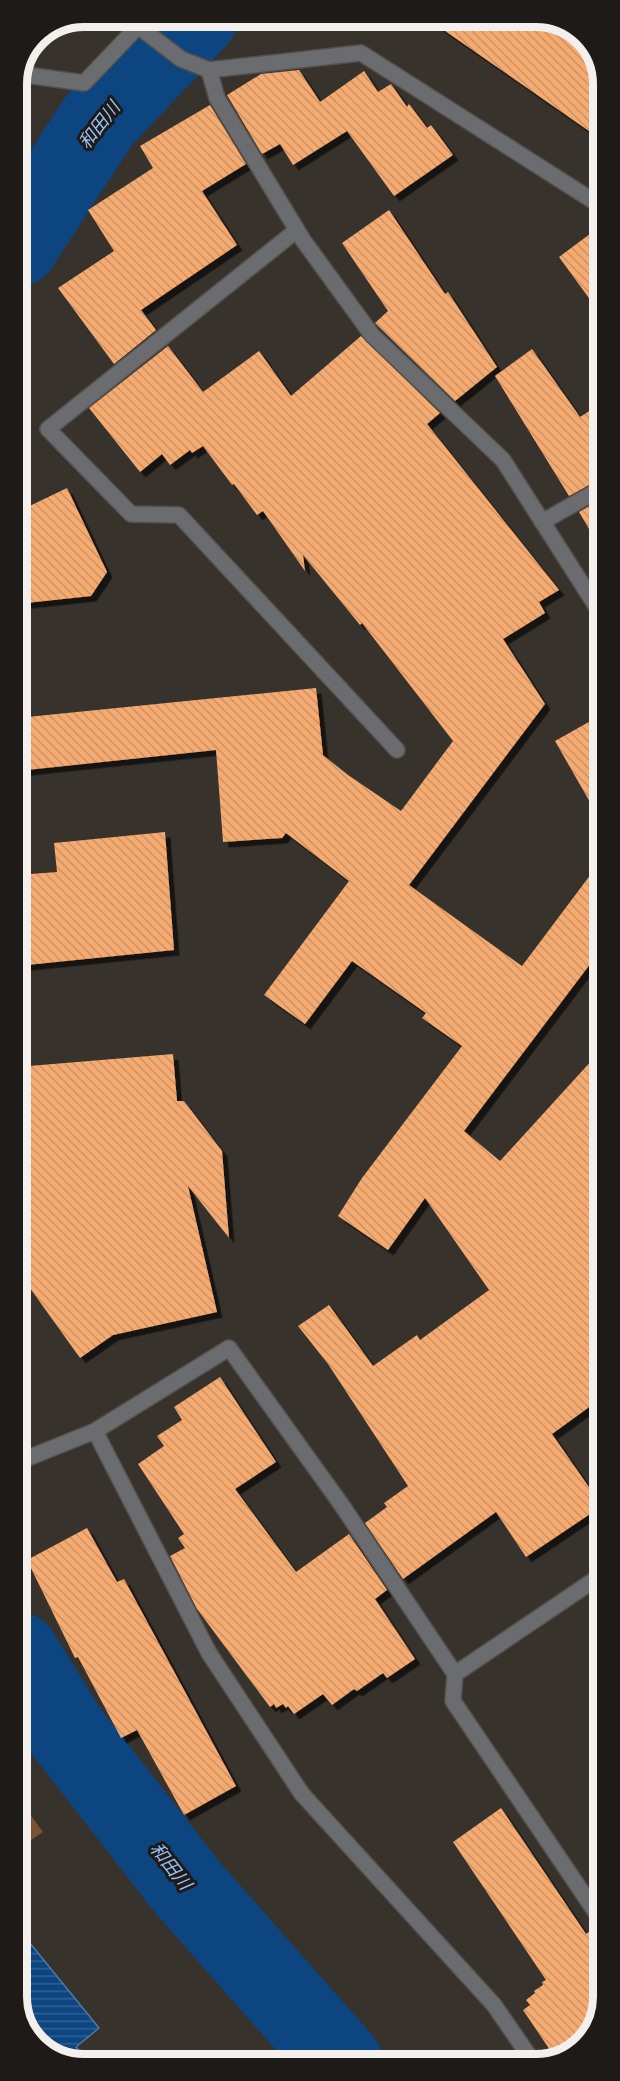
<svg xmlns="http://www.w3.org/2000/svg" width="620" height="2081" font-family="Quicksand,'Noto Sans JP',sans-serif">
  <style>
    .green { fill: #7a5132 }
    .water { fill: url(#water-rules); stroke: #5278a1; stroke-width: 1.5 }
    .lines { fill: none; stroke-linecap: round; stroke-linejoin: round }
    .river { stroke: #0d4581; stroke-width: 82 }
    .building { fill: url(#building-back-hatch); filter: url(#shadow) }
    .street-casing { stroke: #56504c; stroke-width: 18 }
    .street { stroke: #6a6c6f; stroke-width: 15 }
    .labels { text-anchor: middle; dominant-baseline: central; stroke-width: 6; stroke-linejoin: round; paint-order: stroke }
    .water-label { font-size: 18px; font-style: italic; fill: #98c2f6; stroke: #1d1a18 }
    .rim { fill: none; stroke: #f3efec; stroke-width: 8 }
  </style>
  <defs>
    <pattern id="water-rules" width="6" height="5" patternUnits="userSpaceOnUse" patternTransform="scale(1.5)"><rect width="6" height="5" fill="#0d4581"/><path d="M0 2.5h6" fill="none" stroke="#316093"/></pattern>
    <pattern id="building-back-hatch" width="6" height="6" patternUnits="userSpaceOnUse" patternTransform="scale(1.5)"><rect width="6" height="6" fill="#f5aa70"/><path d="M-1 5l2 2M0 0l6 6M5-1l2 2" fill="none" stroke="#ca9266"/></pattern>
    <filter id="shadow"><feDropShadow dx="5.5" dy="5.5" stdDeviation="0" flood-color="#0009"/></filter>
  </defs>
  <rect width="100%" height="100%" fill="#38322d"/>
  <path class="green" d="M18 1798 43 1832 18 1849Z"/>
  <path class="water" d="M29 1942 99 2028 76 2047 90 2064H79L39 2048 18 2011V1951Z"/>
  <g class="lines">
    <path class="river" d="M17 246 100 119 197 17
      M18 1653 66 1731 187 1887 343 2064"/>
  </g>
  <path class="building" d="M425 17H545L581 33 602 70V111L589 131Z
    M299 70 320 102 364 71 378 92 391 84 407 107 409 104 427 128 431 125 453 155 394 196 347 131 293 165 280 144 262 154 227 95 261 74Z
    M210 105 246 164 202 191 237 245 141 310 156 330 114 364 58 288 114 251 88 210 153 168 140 146Z
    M389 210 445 294 448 292 497 367 455 401 375 323 388 311 342 243Z
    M602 225V316L559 257Z
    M361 336 440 413 427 424 559 590 539 602 545 613 503 639 545 704 409 885 522 966 603 858V947L464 1131 500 1161 603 1048V1397L552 1434 602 1506 526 1557 496 1512 403 1579 365 1523 387 1507 384 1503 408 1486 328 1364 298 1326 329 1305 373 1366 417 1335 420 1340 489 1290 425 1198 388 1250 338 1216 362 1178 462 1046 422 1018 426 1013 352 961 305 1024 264 995 349 881 286 833 282 838 223 842 216 750 17 771V718L316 688 323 755 348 775 401 811 453 741 362 623 360 625 303 555 305 571 263 511 257 515 234 484 232 485 203 446 192 453 190 450 170 465 162 454 140 472 89 408 168 346 203 392 259 351 291 396Z
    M532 349 580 417 602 403V478L569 496 495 376Z
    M67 488 107 572 91 596 17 604V512Z
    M602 499V551L579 512Z
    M603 714V825L555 741Z
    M165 832 174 950 17 966V875L57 872 54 843Z
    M173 1054 177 1101H184L222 1151 229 1238 188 1186 217 1312 113 1335 80 1358 17 1270V1067Z
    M220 1377 276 1462 235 1489 296 1572 349 1534 387 1590 375 1599 415 1659 387 1678 383 1673 357 1691 354 1689 332 1705 323 1694 294 1714 288 1706 286 1708 283 1704 276 1708 274 1704 270 1707 197 1609 170 1556 185 1548 178 1538 184 1534 138 1464 164 1446 157 1436 182 1420 174 1407Z
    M87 1528 117 1582 124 1579 236 1786 184 1815 137 1730 121 1738 78 1657 75 1658 27 1560Z
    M501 1808 586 1934 589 1932 603 1951V1998L587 2041 556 2059 523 2010 530 2005 526 2000 535 1993 534 1991 543 1985 542 1982 546 1980 453 1842Z"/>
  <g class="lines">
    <defs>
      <path id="street" d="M138 26 181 59 209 70 217 98 303 240 372 335 503 460 603 617
        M209 70 361 53 598 204 602 203
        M19 74 84 83 147 17
        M297 230 48 429 131 514 179 515 397 750
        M542 522 602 488
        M95 1431 209 1653 302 1794 494 2005 534 2063
        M18 1462 95 1431 229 1348 341 1504 455 1674 603 1574
        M455 1674 453 1701 603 1923"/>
    </defs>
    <use href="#street" class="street-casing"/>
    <use href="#street" class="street"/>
  </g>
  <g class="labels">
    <g class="water-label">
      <text transform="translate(99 125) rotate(-52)">和田川</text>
      <text transform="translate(171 1866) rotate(52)">和田川</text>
    </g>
  </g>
  <path d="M0 0H620V2081H0ZM84 27H536A57 57 0 0 1 593 84V1997A57 57 0 0 1 536 2054H84A57 57 0 0 1 27 1997V84A57 57 0 0 1 84 27Z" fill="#1d1a18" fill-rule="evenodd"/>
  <path class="rim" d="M84 27H536A57 57 0 0 1 593 84V1997A57 57 0 0 1 536 2054H84A57 57 0 0 1 27 1997V84A57 57 0 0 1 84 27Z"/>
</svg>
